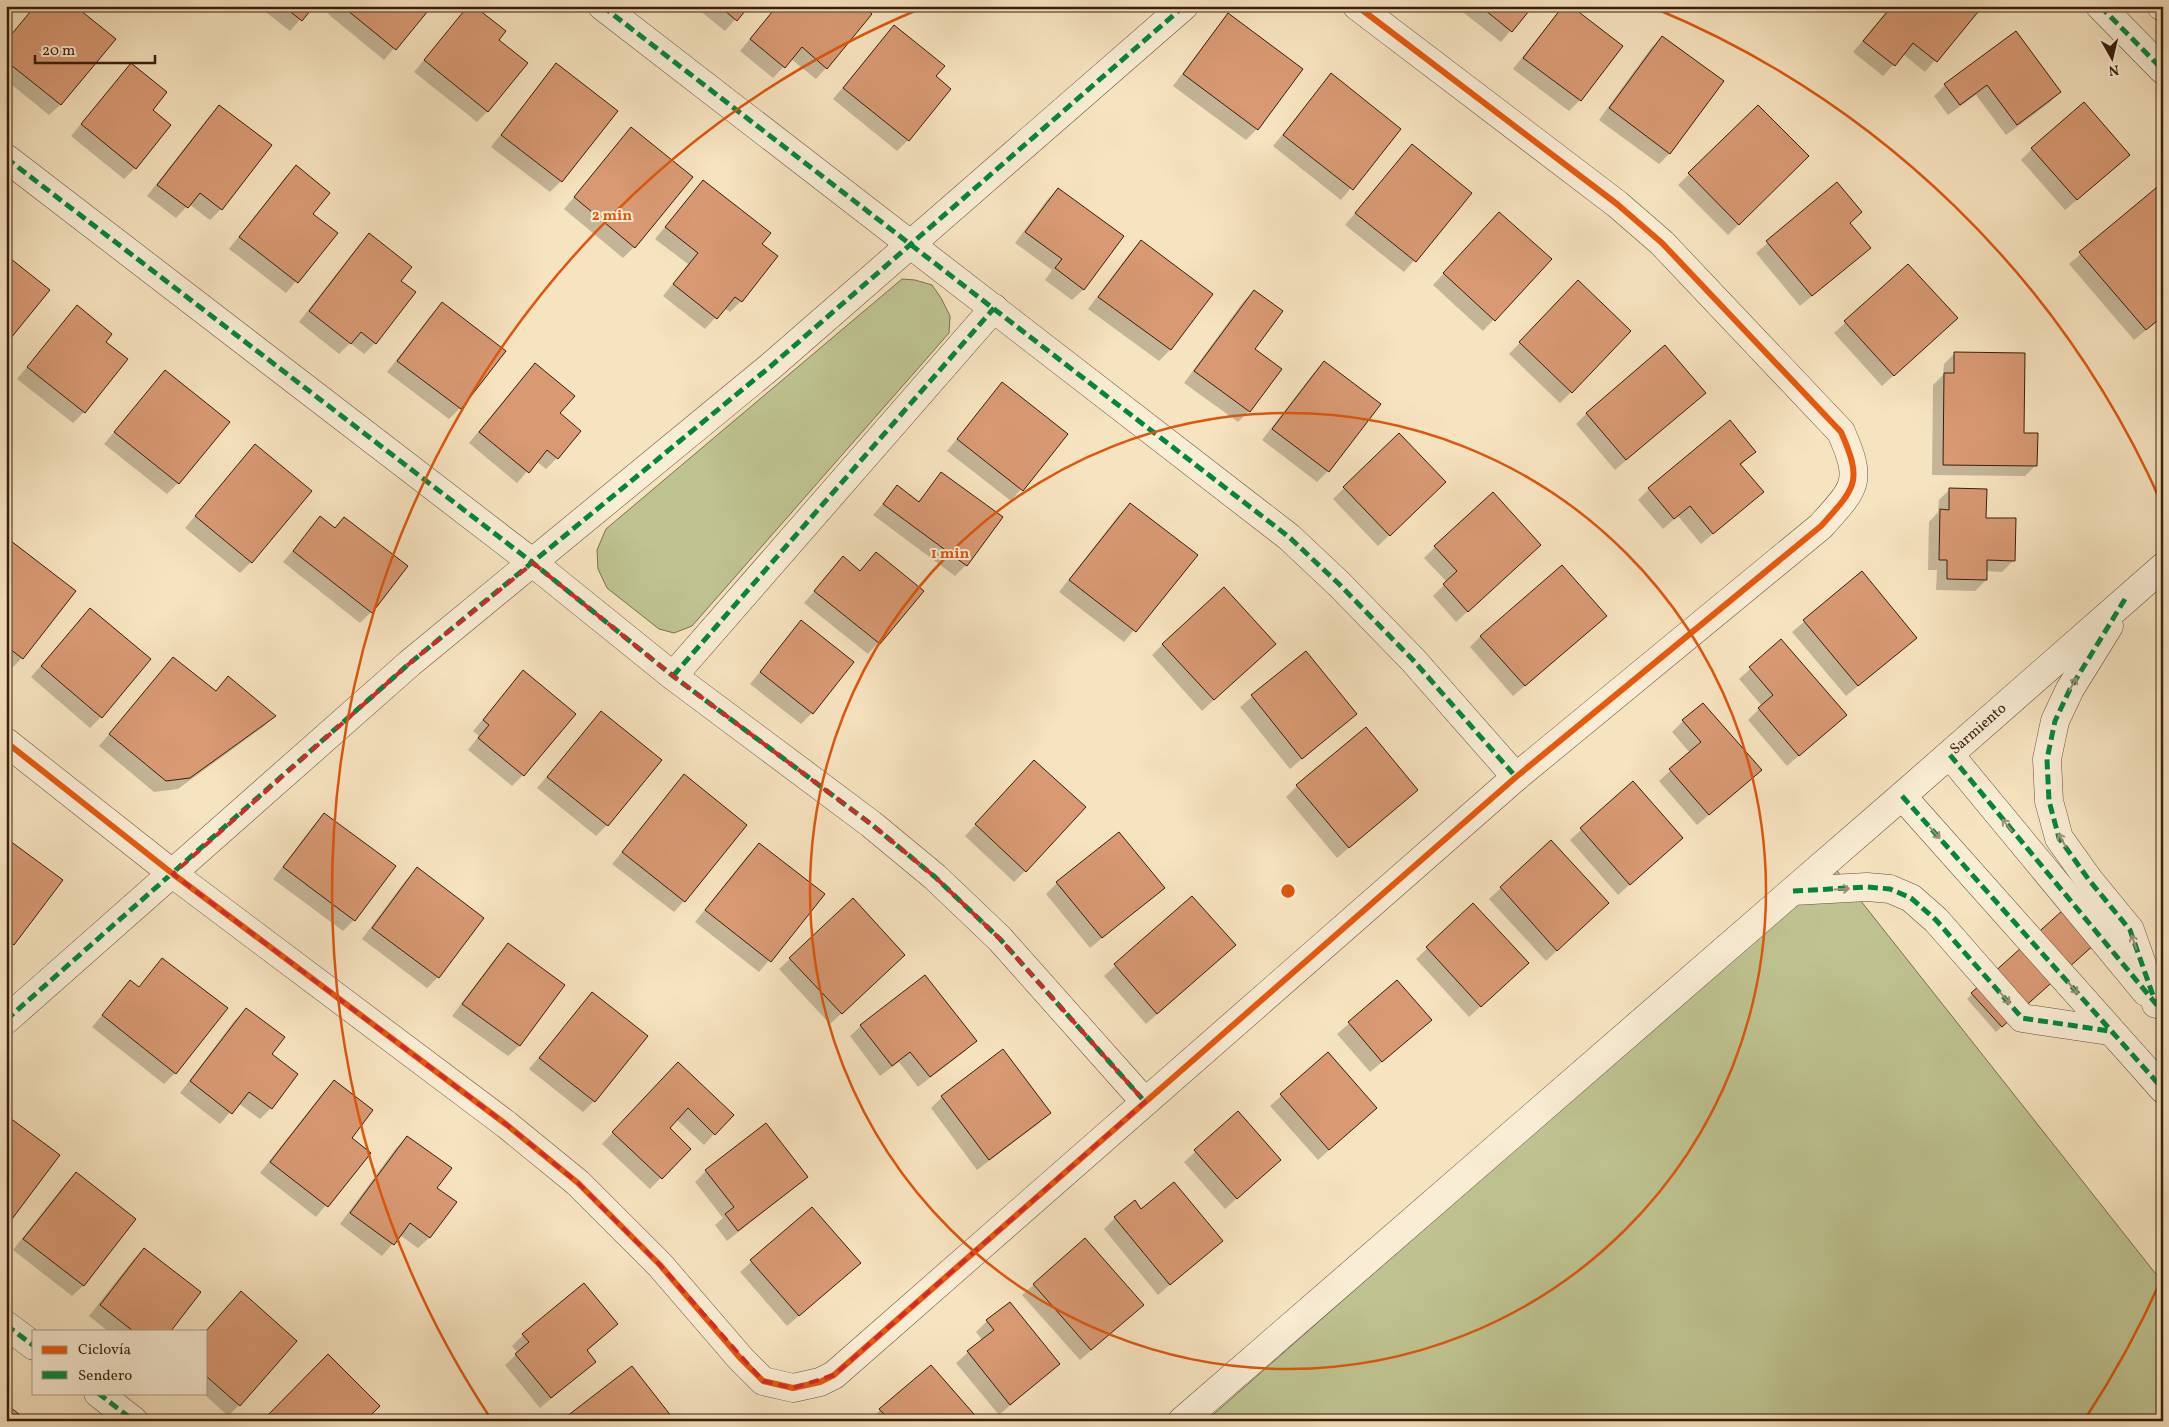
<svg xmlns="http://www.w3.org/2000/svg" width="2169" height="1427" font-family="Vollkorn,serif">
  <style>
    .green { fill: #bec391; stroke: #7c704e }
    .shadow { fill: #0003 }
    .building { fill: #d89973; stroke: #3a1d0b }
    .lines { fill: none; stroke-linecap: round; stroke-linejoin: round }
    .minor-casing { stroke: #694e38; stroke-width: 29 }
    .minor { stroke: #f9edd5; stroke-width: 28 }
    .quiet { stroke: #00873e; stroke-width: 5; stroke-dasharray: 10 5; stroke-linecap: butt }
    .cycleway-casing { stroke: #f9edd5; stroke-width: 9 }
    .cycleway { stroke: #e8590c; stroke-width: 6 }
    .oneway { stroke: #a38f7a }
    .marked { fill: none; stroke: #d62828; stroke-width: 4; stroke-dasharray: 10 6; stroke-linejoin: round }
    .ring { fill: none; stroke: #df560c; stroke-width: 2.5 }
    .labels { text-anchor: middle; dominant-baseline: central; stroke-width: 4; stroke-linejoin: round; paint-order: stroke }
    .street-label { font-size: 15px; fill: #3a1d0b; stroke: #f9edd5 }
    .centre { fill: #df560c; stroke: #f9edd5; stroke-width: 2.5 }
    .ring-label { font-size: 15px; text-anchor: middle; font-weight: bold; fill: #df560c; stroke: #f9edd5; stroke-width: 4; stroke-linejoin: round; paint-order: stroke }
  </style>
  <rect width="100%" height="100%" fill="#f6e3bf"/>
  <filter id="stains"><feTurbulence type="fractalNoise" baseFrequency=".004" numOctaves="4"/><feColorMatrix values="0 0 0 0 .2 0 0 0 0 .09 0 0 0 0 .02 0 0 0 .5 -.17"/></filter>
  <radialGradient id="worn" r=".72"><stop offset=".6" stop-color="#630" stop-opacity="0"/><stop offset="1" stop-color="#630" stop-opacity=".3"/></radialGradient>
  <path class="green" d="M902 279 915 280 932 285 941 298 950 316 949 333 692 626 674 633 659 629 607 588 598 569 597 550 606 529Z
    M1834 867 2163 1283V1421H1206Z"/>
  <path class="shadow" d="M258 6H312L290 31Z
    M334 6H430L384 60 328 14Z
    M469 6 498 41 488 111 477 122 414 72Z
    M694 6H747L725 31Z
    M777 6H861L826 68 816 79 791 59 773 78 740 51Z
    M1065 6H1080L1074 12Z
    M1455 6H1531L1501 42Z
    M1563 6 1621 46 1580 100 1569 111 1513 69Z
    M1891 6H1979L1980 7 1925 72 1903 54 1883 76 1853 52Z
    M1229 15 1302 69 1257 129 1246 140 1173 86 1218 26Z
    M894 27 934 76 908 140 897 151 833 99Z
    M2015 33 2060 92 2049 103 2006 135 1976 95 1948 115 1934 96 1945 85Z
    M1662 37 1670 153 1659 164 1599 120 1651 48Z
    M6 41 60 105 49 115 6 80Z
    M131 64 151 110 135 168 124 179 71 136Z
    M557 65 616 111 561 181 550 192 491 147 546 76Z
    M1331 75 1400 129 1341 200 1273 146Z
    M1758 106 1807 156 1728 235 1678 185Z
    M219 107 221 209 210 220 189 204 176 218 147 196 208 118Z
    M624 139 634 247 623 258 564 209Z
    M1412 146 1471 193 1404 272 1345 225Z
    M2032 149 2117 166 2065 210 2021 160Z
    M296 167 312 214 336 233 286 293 229 249 285 178Z
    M703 181 760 244 776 257 741 301 730 312 724 308 705 329 663 296 688 264 655 239Z
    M1837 184 1849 224 1870 248 1800 306 1756 253Z
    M2162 185 2163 316 2134 340 2069 264Z
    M1058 189 1122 237 1083 290 1072 300 1045 280 1052 270 1015 243 1047 200Z
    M1489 224 1550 259 1483 331 1433 285Z
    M369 235 399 281 375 343 364 354 350 343 339 354 299 322 358 246Z
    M1141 242 1211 294 1170 350 1159 361 1088 309 1130 253Z
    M1908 265 1945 329 1882 386 1834 333Z
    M1254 291 1253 350 1249 411 1238 422 1184 383 1243 302Z
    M1568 293 1571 392 1560 403 1509 354Z
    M442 304 460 408 449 419 387 372 431 315Z
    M77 307 104 342 84 412 73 423 17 379Z
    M1955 353 2023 434 2036 465 2025 476 1932 475 1933 385 1943 375 1944 364Z
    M1324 363 1328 471 1317 482 1262 440 1313 374Z
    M165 372 178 483 167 494 104 444Z
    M524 376 557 458 546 469 536 461 517 483 469 443Z
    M1002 384 1067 434 1011 501 947 451Z
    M1704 393 1615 470 1576 424 1587 413Z
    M1399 435 1434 493 1378 546 1333 499Z
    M255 446 251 562 240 573 185 528Z
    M1755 451 1740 466 1762 492 1701 544 1678 516 1663 529 1638 500 1649 489Z
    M941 474 966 565 955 576 873 515 897 487 918 502Z
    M1950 489 1985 519 2013 561 2002 572 1986 571V580L1975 591 1936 590 1937 570H1928L1929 522 1938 512 1939 500Z
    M1130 504 1196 556 1124 642 1059 592 1119 515Z
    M320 518 334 529 345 518 371 612 360 623 283 562Z
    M6 547 74 591 22 658 11 669 6 666Z
    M1435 547 1529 556 1456 622 1433 596 1447 582 1424 558Z
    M876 554 922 591 868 654 804 603 843 558 859 572Z
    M1862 572 1916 638 1846 696 1792 632Z
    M80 621 101 717 90 728 31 677Z
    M801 622 812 713 801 724 750 684Z
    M1594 627 1513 696 1470 647 1481 636Z
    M1781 641 1834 725 1787 766 1748 720 1762 706 1739 679Z
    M1163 644 1263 655 1202 711 1152 655Z
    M1306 652 1355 714 1290 769 1240 707Z
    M173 658 215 692 228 678 274 717 263 727 178 789 154 792 99 746Z
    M523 672V775L512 786 468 750 479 736 473 731Z
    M601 713 607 825 596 836 537 788Z
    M1683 721 1749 781 1697 825 1659 781 1690 753 1672 732Z
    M1024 772 1025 871 1014 882 965 836Z
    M684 776V901L674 912 612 864Z
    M1633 783 1670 849 1618 895 1570 840Z
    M1297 786 1416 790 1337 858 1286 797Z
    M325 814 354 920 343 931 273 879 314 825Z
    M6 839 61 880 6 951Z
    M1551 842 1596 914 1546 961 1489 899Z
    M759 844 823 895 759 972 695 922 748 855Z
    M417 869 482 918 438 977 427 988 362 939 406 880Z
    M1057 883 1163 888 1090 948 1046 894Z
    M1192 897 1223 956 1146 1024 1104 976Z
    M1473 905 1516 974 1469 1017 1416 959Z
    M2107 932 1996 1032 1967 999 1972 994Z
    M508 945 563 985 519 1046 508 1056 452 1016 497 956Z
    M790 959 893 966 830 1024 779 969Z
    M162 960 175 1073 164 1084 92 1027 130 982 138 988Z
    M1397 982 1419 1031 1370 1072 1337 1034Z
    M592 994 594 1101 583 1112 529 1069Z
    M246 1010 271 1054 297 1074 271 1108 260 1119 238 1103 220 1124 180 1093 235 1020Z
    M861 1026 975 1041 964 1052 918 1087 899 1062 880 1076 850 1036Z
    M1003 1051 1049 1113 1038 1124 977 1170 931 1108 942 1097Z
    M1328 1054 1376 1108 1318 1160 1270 1106Z
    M667 1075 714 1134 704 1145 676 1119 668 1128 689 1149 650 1189 602 1144Z
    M334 1082 350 1138 369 1153 316 1217 260 1173 323 1093Z
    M1238 1113 1268 1170 1225 1209 1184 1162Z
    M407 1137 435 1188 455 1203 429 1238 418 1248 400 1235 382 1256 340 1224 396 1148Z
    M706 1171 806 1176 795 1187 727 1241 715 1225 723 1218 695 1182Z
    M76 1173 135 1220 83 1286 72 1296 13 1250 65 1184Z
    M812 1209 848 1274 787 1326 740 1272Z
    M1141 1210 1221 1241 1158 1295 1104 1229 1115 1218Z
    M1085 1240 1131 1316 1080 1360 1022 1295Z
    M144 1249 169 1331H108L89 1316 133 1260Z
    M241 1293 239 1405 228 1416 203 1393H206V1331Z
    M987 1321 1059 1364 999 1415 956 1363 982 1340 976 1332Z
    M617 1324 587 1351 595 1361 540 1408 505 1365 518 1353 512 1346 523 1335Z
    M880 1410 979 1421H869Z"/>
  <path class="building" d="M35 6H75L116 39 61 105 6 61V41Z
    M283 6H314L302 21Z
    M342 6H432L396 50Z
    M468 6H474L506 31 499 40 528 63 488 112 424 60Z
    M719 6H749L737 21Z
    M777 6H863L872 14 827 69 802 47 785 68 750 39Z
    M1480 6H1533L1512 32Z
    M1563 6H1571L1623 46 1581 101 1523 58Z
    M1892 6H1981L1982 7 1937 62 1913 43 1895 66 1863 41Z
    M1228 13 1303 69 1258 130 1183 74Z
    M894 25 945 66 936 76 951 89 909 141 843 88Z
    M2016 31 2061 92 2017 125 1987 85 1960 105 1944 84Z
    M1662 36 1724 81 1670 154 1609 108Z
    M131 63 167 92 153 110 171 125 136 169 81 124Z
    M556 63 618 111 562 182 501 135Z
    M1331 73 1401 129 1353 190 1283 135Z
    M2084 102 2130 155 2077 200 2031 148Z
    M219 105 272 145 222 210 200 193 188 208 157 185Z
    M1758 105 1809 156 1739 225 1688 173Z
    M631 127 693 177 635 248 574 197Z
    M1412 144 1472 193 1416 262 1355 213Z
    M296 165 330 193 313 214 338 233 298 283 239 237Z
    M703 180 771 233 762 244 778 256 742 302 735 297 717 319 673 284 698 253 665 227Z
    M1837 182 1862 212 1850 223 1871 248 1812 296 1766 241Z
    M2162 183 2163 316 2146 330 2079 252Z
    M1058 188 1124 236 1084 290 1055 268 1062 259 1025 232Z
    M1499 212 1552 259 1495 321 1443 273Z
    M369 233 412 267 401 281 416 292 376 344 361 332 351 344 309 311Z
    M1141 240 1213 294 1171 350 1098 297Z
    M6 255 50 290 6 344Z
    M1908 264 1958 318 1894 376 1844 321Z
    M1578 280 1631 331 1572 393 1519 342Z
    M1254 290 1283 311 1255 349 1282 369 1250 412 1194 371Z
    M442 302 506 351 461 409 397 361Z
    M77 305 112 334 106 342 128 359 85 413 27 367Z
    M1665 345 1706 393 1626 460 1586 413Z
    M1954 352 2025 353 2024 433H2038L2037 466 1943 465 1944 373H1954Z
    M1324 361 1381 404 1329 472 1272 429Z
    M535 363 575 396 560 413 581 431 558 459 547 450 529 473 479 432Z
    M165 370 230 422 179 484 114 432Z
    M1002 382 1068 434 1023 491 957 439Z
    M1730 420 1756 452 1740 464 1764 492 1713 534 1690 506 1674 519 1648 488Z
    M1399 433 1446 482 1390 536 1343 487Z
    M255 444 312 491 252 563 195 516Z
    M941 472 1003 517 967 566 883 504 897 485 919 502Z
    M1949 488 1987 489 1986 518H2016L2015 561 1987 560V580L1947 579V560H1939L1940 509 1949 510Z
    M1493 492 1541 545 1468 612 1443 584 1457 571 1434 546Z
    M1130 503 1198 555 1136 632 1069 580Z
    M320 516 335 528 344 517 408 566 372 613 293 551Z
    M11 541 76 591 23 659 6 646V547Z
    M876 552 924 591 880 644 814 591 843 556 860 571Z
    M1562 565 1607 616 1525 686 1480 636Z
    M1862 571 1917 638 1858 686 1803 620Z
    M1224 587 1276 644 1214 700 1162 644Z
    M90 608 151 659 102 718 41 666Z
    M801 620 854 662 813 714 760 672Z
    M1781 639 1847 715 1799 756 1758 708 1773 695 1749 667Z
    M1306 651 1357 714 1302 759 1251 695Z
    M173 657 216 691 228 676 276 716 190 778 166 781 109 734Z
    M523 670 576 714 524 776 478 738 489 725 483 720Z
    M1703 703 1762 770 1709 815 1669 769 1701 742 1682 720Z
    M601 711 662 760 608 826 547 777Z
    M1366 727 1418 790 1349 848 1296 785Z
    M1034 760 1086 807 1026 872 975 824Z
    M684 774 747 825 685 902 622 852Z
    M1633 781 1683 838 1630 885 1580 828Z
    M324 813 396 866 355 921 283 867Z
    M1119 832 1165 888 1102 938 1056 882Z
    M6 838 63 880 14 945 6 940Z
    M1551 840 1609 903 1557 951 1500 887Z
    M759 843 825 894 771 962 705 910Z
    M417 867 484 918 439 978 372 928Z
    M2083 892 2114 927 2002 1027 1971 993Z
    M1192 896 1236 945 1157 1014 1114 964Z
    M853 898 905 955 842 1014 789 958Z
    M1473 903 1529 963 1481 1007 1426 947Z
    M508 943 565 985 520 1046 462 1004Z
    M162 958 228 1008 176 1074 102 1015 130 980 139 987Z
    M925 975 977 1041 930 1077 910 1052 892 1066 860 1025Z
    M1397 980 1432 1020 1382 1062 1348 1022Z
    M592 992 648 1036 595 1102 539 1058Z
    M246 1008 285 1037 272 1054 298 1074 272 1109 249 1092 232 1114 190 1081Z
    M1003 1049 1051 1113 989 1160 941 1096Z
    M1328 1052 1377 1108 1329 1150 1280 1094Z
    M678 1062 734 1115 715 1135 688 1108 670 1128 691 1149 662 1179 612 1132Z
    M334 1080 373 1110 352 1138 371 1153 328 1207 270 1162Z
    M1238 1111 1281 1160 1237 1199 1194 1150Z
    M6 1115 60 1155 6 1227Z
    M766 1123 808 1177 738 1231 725 1214 734 1207 705 1170Z
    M407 1136 452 1168 437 1188 457 1202 430 1238 410 1223 394 1245 350 1213Z
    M76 1172 136 1219 84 1286 23 1239Z
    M1174 1182 1223 1241 1170 1285 1114 1217 1135 1200 1141 1209Z
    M812 1207 861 1263 799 1316 750 1260Z
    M1085 1238 1144 1305 1091 1350 1033 1284Z
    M144 1248 201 1292 171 1331H133L100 1305Z
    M584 1283 618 1324 587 1350 596 1362 551 1398 515 1354 529 1342 522 1334Z
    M241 1291 297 1341 240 1406 206 1376V1331Z
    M1010 1302 1060 1364 1010 1405 967 1351 994 1330 986 1320Z
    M328 1354 380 1406 365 1421H262Z
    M931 1365 980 1421H890L879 1409Z
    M632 1366 675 1421H563L562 1420Z
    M6 1404 19 1414 14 1421H6Z"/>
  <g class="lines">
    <defs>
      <g id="minor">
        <path d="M602 6 1289 537 1339 584 1413 660 1516 777"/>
        <path d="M2100 6 2163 70"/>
        <path d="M2161 6 2163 7"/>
        <path d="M6 158 533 563 673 676 871 824 935 877 1000 939 1145 1102"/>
        <path d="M2109 626 2070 689 2055 721 2047 759 2049 801 2059 838 2089 880 2130 930 2156 1004"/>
        <path d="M673 676 994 308"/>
        <path d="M6 742 173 874 507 1125 578 1183 660 1265 741 1359 763 1381 793 1388 820 1382 834 1375 1516 777 1821 526C1856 487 1863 482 1841 432L1662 243 1617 204 1357 6"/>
        <path d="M1950 755 2146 992"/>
        <path d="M1902 796 2163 1089"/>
        <path d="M1793 891 1867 887 1890 889 1911 898 1936 920 2022 1018 2109 1031"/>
        <path d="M6 1020 410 663 771 366 1184 6"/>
        <path d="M6 1325 34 1346"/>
        <path d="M98 1393 134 1421"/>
        <path id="s1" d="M1182 1421 1902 796 2163 567"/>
      </g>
    </defs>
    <use href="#minor" class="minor-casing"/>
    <use href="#minor" class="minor"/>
    <path class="quiet" d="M602 6 1289 537 1339 584 1413 660 1516 777
      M2100 6 2163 70
      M2161 6 2163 7
      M6 158 533 563 673 676 871 824 935 877 1000 939 1145 1102
      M2125 599 2070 689 2055 721 2047 759 2049 801 2059 838 2089 880 2130 930 2156 1004
      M673 676 994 308
      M1950 755 2156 1004 2163 1009
      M1902 796 2163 1089
      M1793 891 1867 887 1890 889 1911 898 1936 920 2022 1018 2109 1031
      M6 1020 410 663 771 366 1184 6
      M6 1325 34 1346
      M98 1393 134 1421"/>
    <defs>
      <path id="cycleway" d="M6 742 173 874 507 1125 578 1183 660 1265 741 1359 763 1381 793 1388 820 1382 834 1375 1516 777 1821 526C1856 487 1863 482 1841 432L1662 243 1617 204 1357 6"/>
    </defs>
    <use href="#cycleway" class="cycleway-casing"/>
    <use href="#cycleway" class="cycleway"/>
  </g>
  <defs><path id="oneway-shaft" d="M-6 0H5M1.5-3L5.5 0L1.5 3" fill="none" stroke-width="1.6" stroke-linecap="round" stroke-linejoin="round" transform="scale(1.25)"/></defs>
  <g class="oneway">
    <use href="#oneway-shaft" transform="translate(2073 684) rotate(-60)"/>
    <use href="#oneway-shaft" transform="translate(2007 825) rotate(-129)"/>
    <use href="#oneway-shaft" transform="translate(1935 833) rotate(48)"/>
    <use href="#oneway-shaft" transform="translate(2062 840) rotate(-119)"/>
    <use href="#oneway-shaft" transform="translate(1842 889) rotate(-3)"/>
    <use href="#oneway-shaft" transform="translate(2134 942) rotate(-109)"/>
    <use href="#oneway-shaft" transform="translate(2073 988) rotate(50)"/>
    <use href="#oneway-shaft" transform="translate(2005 998) rotate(49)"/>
  </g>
  <path class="marked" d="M533 563 673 676 871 824 935 877 1000 939 1145 1102 834 1375 793 1388 763 1381 660 1265 578 1183 507 1125 173 874 410 663Z"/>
  <g class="ring">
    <circle cx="1288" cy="891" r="478"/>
    <path d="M2161 1280A956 956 0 0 1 2085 1419M491 1419A956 956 0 0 1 922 8M1654 8A956 956 0 0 1 2161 502"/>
  </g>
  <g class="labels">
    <g class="street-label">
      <text stroke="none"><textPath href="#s1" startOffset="1055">Sarmiento</textPath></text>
    </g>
  </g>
  <circle cx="1288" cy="891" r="8" class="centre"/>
  <g class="ring-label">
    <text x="612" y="220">2 min</text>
    <text x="950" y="558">1 min</text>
  </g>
  <rect width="2169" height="1427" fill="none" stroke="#f6e3bf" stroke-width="25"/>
  <rect x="8" y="8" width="2154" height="1412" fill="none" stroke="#3a1d0b" stroke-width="2.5"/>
  <rect x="12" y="12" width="2144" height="1402" fill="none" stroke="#3a1d0b"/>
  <rect x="32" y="1330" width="175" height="65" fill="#f9edd5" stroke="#ad9a84"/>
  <rect x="42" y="1346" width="25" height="8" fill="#e8590c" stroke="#ad9a84"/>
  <text x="78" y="1354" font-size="15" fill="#3a1d0b">Ciclovía</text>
  <rect x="42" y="1371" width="25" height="8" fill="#00873e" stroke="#ad9a84"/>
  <text x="78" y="1380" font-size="15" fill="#3a1d0b">Sendero</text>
  <g transform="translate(2112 58) rotate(172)" stroke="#f9edd5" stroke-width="4" paint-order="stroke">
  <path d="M0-4L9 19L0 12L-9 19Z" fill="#3a1d0b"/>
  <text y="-8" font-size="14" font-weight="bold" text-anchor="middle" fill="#3a1d0b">N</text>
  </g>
  <path d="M35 55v8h120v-8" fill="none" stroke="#3a1d0b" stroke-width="2.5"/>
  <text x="42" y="55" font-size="15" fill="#3a1d0b" stroke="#f9edd5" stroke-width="4" paint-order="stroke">20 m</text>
  <rect width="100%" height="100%" filter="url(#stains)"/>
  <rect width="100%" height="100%" fill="url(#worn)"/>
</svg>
